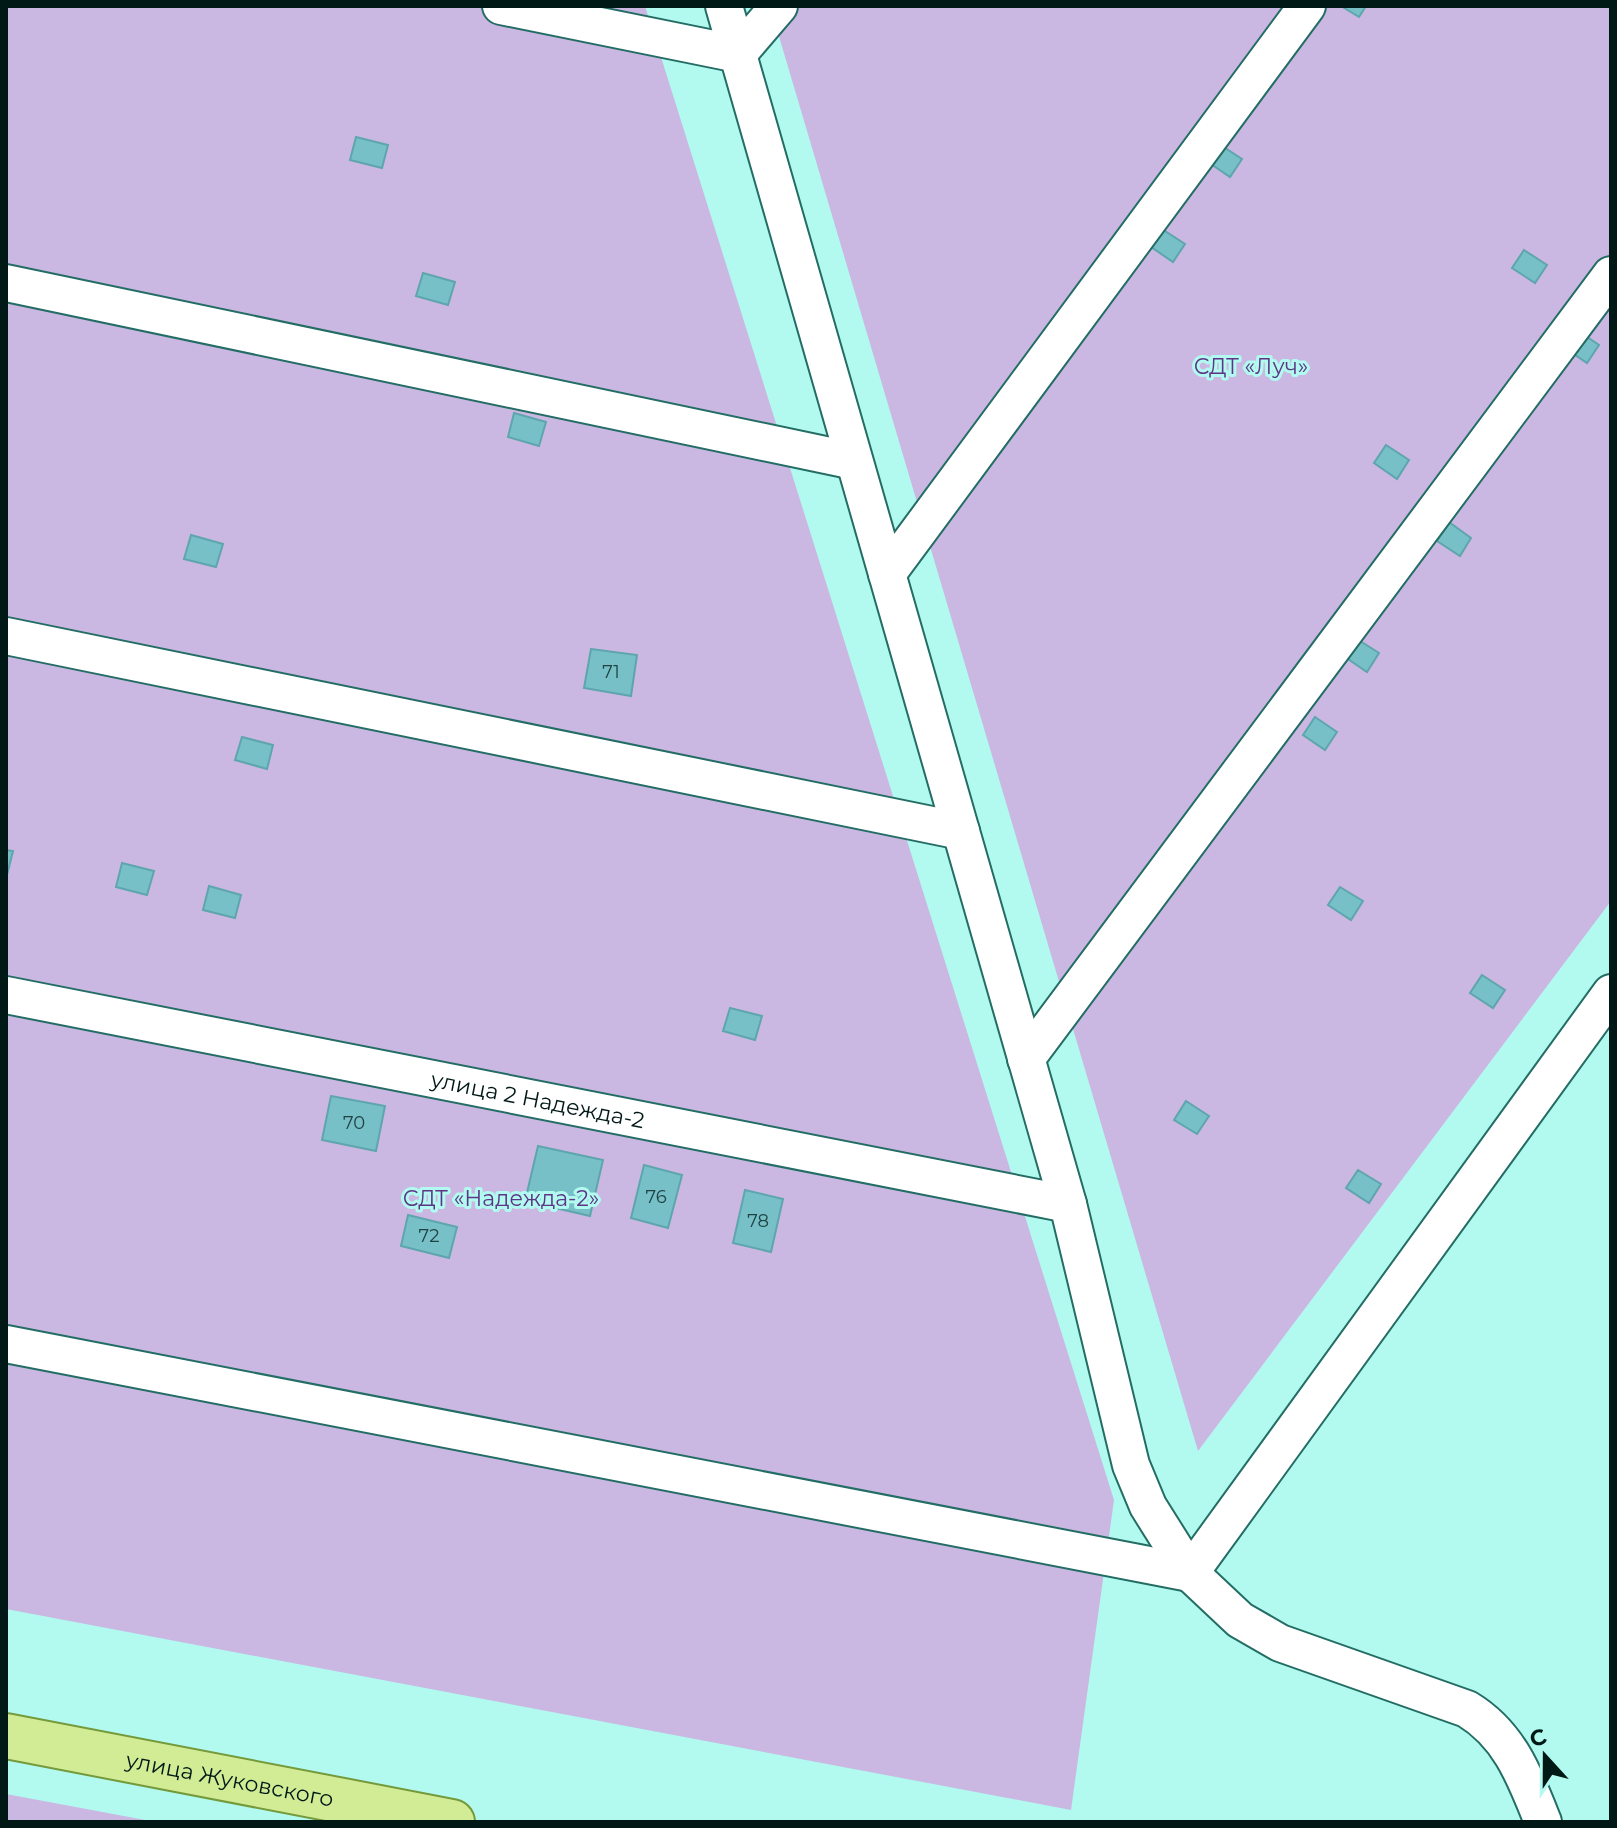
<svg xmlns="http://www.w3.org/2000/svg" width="1617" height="1828" font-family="Montserrat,sans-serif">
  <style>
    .green { fill: #cab8e3 }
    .building { fill: #78c0c7; stroke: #5ea5ad; stroke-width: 2 }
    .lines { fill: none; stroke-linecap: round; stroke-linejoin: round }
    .minor-casing { stroke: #236d65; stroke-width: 40 }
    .major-casing { stroke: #759a3c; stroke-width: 48 }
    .minor { stroke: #fff; stroke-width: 36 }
    .major { stroke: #d2ec96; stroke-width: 44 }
    .labels { text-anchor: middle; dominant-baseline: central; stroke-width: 6; stroke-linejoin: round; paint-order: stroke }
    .number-label { font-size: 18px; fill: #1e4342 }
    .park-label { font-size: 22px; fill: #5e3586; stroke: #b2faef }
    .street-label { font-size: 22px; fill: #001916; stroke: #b2faef }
  </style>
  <rect width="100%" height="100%" fill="#b2faef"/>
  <path class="green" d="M6 6H645L1114 1500 1071 1810 6 1609Z
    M770 6H1611V901L1198 1451Z
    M6 1794 156 1822H6Z"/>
  <path class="building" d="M1341 6H1366L1359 17Z
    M356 137 388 145 382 168 350 160Z
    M1219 144 1242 159 1230 177 1208 162Z
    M1162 229 1185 244 1173 262 1151 247Z
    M1524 250 1547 265 1535 283 1512 268Z
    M423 273 455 282 448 305 416 296Z
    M1577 330 1599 345 1587 363 1565 348Z
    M514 413 546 422 539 446 508 437Z
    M1386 445 1409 460 1397 479 1374 463Z
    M1449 522 1471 538 1460 556 1437 541Z
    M191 535 223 544 216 567 184 559Z
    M1357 639 1379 653 1367 672 1345 657Z
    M591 649 637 655 631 696 584 688Z
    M1315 717 1337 732 1325 750 1303 735Z
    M242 737 273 745 267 769 235 760Z
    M6 850 13 851 7 875H6Z
    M122 863 154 871 147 895 116 887Z
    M209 886 241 895 235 918 203 910Z
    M1340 887 1363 901 1351 920 1328 905Z
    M1482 975 1505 990 1493 1008 1470 993Z
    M730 1008 762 1016 755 1040 723 1031Z
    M331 1096 385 1106 376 1151 322 1140Z
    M1186 1101 1209 1116 1197 1134 1174 1120Z
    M538 1146 603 1160 590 1216 525 1201Z
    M644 1165 682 1175 668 1228 631 1218Z
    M1358 1170 1381 1184 1369 1203 1346 1188Z
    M745 1190 783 1199 771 1252 733 1243Z
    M408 1215 457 1227 449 1258 401 1246Z"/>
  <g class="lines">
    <defs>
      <g id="minor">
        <path d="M501 6 738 54 779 6"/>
        <path d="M724 6 1068 1204 1131 1465 1148 1506 1190 1573 1240 1620 1280 1643 1467 1709C1510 1735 1525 1777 1543 1822"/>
        <path d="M6 283 854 461"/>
        <path d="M887 574 1307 6"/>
        <path d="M6 636 961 831"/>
        <path id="s1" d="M6 995 1068 1204"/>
        <path d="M1026 1059 1611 275"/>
        <path d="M6 1344 1190 1573 1611 993"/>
      </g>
      <g id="major">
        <path id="s2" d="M6 1736 452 1822"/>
      </g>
    </defs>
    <use href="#minor" class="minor-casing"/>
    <use href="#major" class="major-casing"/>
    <use href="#minor" class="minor"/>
    <use href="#major" class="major"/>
  </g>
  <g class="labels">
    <g class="number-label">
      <text x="611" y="672">71</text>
      <text x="354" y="1123">70</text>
      <text x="656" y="1197">76</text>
      <text x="758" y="1221">78</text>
      <text x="429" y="1236">72</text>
    </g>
    <g class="park-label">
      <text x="1251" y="366">СДТ «Луч»</text>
      <text x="501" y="1198">СДТ «Надежда-2»</text>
    </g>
    <g class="street-label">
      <text stroke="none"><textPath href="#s1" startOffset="542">улица 2 Надежда-2</textPath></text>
      <text stroke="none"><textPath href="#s2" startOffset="228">улица Жуковского</textPath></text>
    </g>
  </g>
  <rect width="1617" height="1828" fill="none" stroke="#001916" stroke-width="16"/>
  <g transform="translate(1545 1756) rotate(339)" stroke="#b2faef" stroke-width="6" paint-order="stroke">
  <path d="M0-6L14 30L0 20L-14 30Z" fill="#001916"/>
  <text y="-12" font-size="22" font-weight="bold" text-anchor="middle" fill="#001916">С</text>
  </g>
</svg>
